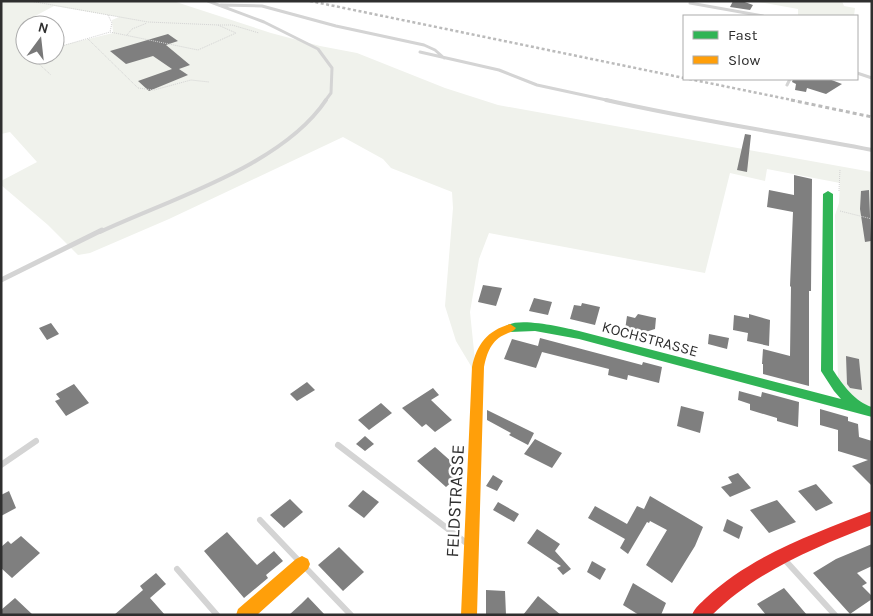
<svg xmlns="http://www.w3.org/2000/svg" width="873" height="616" font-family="Karla,sans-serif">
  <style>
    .green { fill: #f0f2ec; fill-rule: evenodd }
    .building { fill: #7f7f7f }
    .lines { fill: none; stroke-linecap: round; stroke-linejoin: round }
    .path { stroke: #d3d3d3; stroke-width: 1; stroke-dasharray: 1 1; stroke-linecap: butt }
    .lane-far3 { stroke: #d4d4d4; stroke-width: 3 }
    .lane-far2 { stroke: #d4d4d4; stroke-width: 4 }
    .lane-far1 { stroke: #d4d4d4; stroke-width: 5 }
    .lane { stroke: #d4d4d4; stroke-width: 6 }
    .fast { fill: #30b455; fill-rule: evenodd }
    .slow { fill: #ff9f0a; fill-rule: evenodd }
    .jam { fill: #e5322d; fill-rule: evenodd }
    .rail-far1 { stroke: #bbb; stroke-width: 2.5; stroke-dasharray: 3 2.5; stroke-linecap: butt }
    .rail { stroke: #bbb; stroke-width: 3; stroke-dasharray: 4 3; stroke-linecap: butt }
    .labels { text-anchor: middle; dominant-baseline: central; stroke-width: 5; stroke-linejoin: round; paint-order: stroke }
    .street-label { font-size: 15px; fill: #2f2f2f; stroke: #fff }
    .near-street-label { font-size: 18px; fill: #2f2f2f; stroke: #fff }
  </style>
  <rect width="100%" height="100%" fill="#fff"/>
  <path class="green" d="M1 1H173L271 33 320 46 357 53 445 88 498 105 872 172V407L860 403 838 383 835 215 839 203 840 183 767 169 765 181 730 173 705 273 489 233 479 259 470 312 478 390 471 366 456 341 445 306 453 208 452 192 391 168 383 159 343 137 169 219 90 253 78 255 48 225 1 185V181L37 162 10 132 1 134ZM54 6 119 17 112 20 113 33 55 47V55H25V25H37L22 23Z
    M753 1H842L844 6 855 8 854 16H798V9Z"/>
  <path class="building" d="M733 1H742L753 5 750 10 730 7Z
    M168 34 178 41 166 45 190 65 179 69 188 75 149 91 138 81 172 69 153 56 126 64 110 51Z
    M793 79H829L842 84 826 94 807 88 806 92 795 90 796 84 792 82Z
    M745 134 751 135 747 172 737 170Z
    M794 175 812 179 811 291H809V386L763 374V364H762L763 349 790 356 791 287 790 286 793 212 767 207 769 190 794 195Z
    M869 190 871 241 865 242 860 209 861 191Z
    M483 285 502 288 496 306 478 302Z
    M534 298 552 302 548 315 529 311Z
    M582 303 600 307 595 325 570 319 574 305 581 306Z
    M638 314 656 318 655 329 639 334 625 330 627 316 635 318Z
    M749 314 770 320 769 346 747 341 748 333 733 330 734 315 749 318Z
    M51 323 59 334 47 340 39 328Z
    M709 334 729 338 727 349 708 344Z
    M540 338 642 365 643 362 662 367 659 383 628 375 627 380 608 375 609 369 542 352 536 368 504 359 512 339 538 346Z
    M846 356 859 359 862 390 850 388 847 384Z
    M307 382 315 390 297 401 290 394Z
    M74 384 89 403 66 416 55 401 60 399 56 394Z
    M433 388 439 395 431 400 452 420 435 432 426 424 422 427 402 408Z
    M739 391 761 397 762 392 799 402 798 427 777 421V418L750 410V404L738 400Z
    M381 403 392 413 369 430 358 420Z
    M681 406 704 412 700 433 677 426Z
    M820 409 848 417V421L858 424 859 437 872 441V486L852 466 868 460 838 451V430L820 425Z
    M487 410 534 433 528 445 509 435 511 433 487 420Z
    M365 436 374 444 365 451 356 444Z
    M535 439 562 453 552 468 524 454Z
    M435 447 463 472 446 487 417 461Z
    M738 473 751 488 730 497 721 487 732 483 728 477Z
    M493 475 503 481 497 491 486 486Z
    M816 484 833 503 816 511 798 491Z
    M363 490 379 502 364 518 348 506Z
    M9 491 16 508 1 516V495Z
    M650 496 703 527 695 546 672 583 646 565 667 530 650 521 649 523 647 522 628 554 620 548 625 539 588 518 595 506 627 524 637 506 644 509Z
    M290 499 303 512 284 528 270 515Z
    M777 500 796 522 769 533 750 510Z
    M498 502 519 514 514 522 493 510Z
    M727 519 743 527 739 539 723 531Z
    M537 529 560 544 555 551 571 569 563 575 557 568 561 566 527 543Z
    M227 532 257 565 274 551 283 561 266 575 268 578 244 598 204 551Z
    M21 536 40 553 12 578 1 568V547L8 541 11 544Z
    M872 544V566L857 573 867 583 862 586 872 596V599L850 614 813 573 836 559Z
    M339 547 364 572 343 591 318 565Z
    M592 561 606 569 600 580 587 572Z
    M156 573 166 584 150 598 165 615H114L143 590 140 586Z
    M633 583 666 603 661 615H639L623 605Z
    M784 588 807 615H766L757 604Z
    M486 590 505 591 506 615H486Z
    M538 596 561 615H523Z
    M308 597 325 615H289L301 604Z
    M15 598 33 615H1V610Z"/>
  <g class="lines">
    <path class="path" d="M30 1 148 22 218 25 236 33 198 50 110 32 55 48
      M108 15 112 23 110 32
      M218 25H232L259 33
      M127 35 132 29 147 23
      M88 39 138 88 154 90 191 80 209 82
      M29 55 51 75
      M839 191 840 169
      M840 211 872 219"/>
    <path class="lane-far3" d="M208 1 264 22 318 49 332 68 331 93 325 101
      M690 3 763 16
      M221 5 262 6 336 26 424 45 435 50 444 58
      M420 52 499 70 537 85 611 101
      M857 73 872 78
      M787 85 790 79"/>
    <path class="lane-far2" d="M606 100C694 120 783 133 872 150
      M100 232C170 199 282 166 326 100"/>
    <path class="lane-far1" d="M1 280 102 230"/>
    <path class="lane" d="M338 445 465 542
      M1 465 36 441
      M260 520 299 561
      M784 559 835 615
      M305 567 351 615
      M177 569 217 615"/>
    <path class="fast" d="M828 191 833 194V370C843 385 855 402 872 407V417L579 339 535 331 510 332 504 328C514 315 564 328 579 331L841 399 834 391 821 371 823 194Z"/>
    <path class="slow" d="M510 324 516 328C513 332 510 332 506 334 491 340 487 353 484 367L477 615H461L472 367C477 344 487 331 510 324Z
      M302 556 308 559 310 564 308 569 257 615H236L238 609 296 559Z"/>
    <path class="jam" d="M872 511V525C814 548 757 571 712 615H692C695 607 701 603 706 598 752 555 815 533 872 511Z"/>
    <path class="rail-far1" d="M310 1 684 78
      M689 79 797 101"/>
    <path class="rail" d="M791 100 872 117"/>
  </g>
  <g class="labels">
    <g class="street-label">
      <text transform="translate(650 339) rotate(15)">KOCHSTRASSE</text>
    </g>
    <g class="near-street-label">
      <text transform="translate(455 501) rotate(-87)">FELDSTRASSE</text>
    </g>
  </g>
  <rect width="873" height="616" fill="none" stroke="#2f2f2f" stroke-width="5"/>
  <rect x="683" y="15" width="175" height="65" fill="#ffffff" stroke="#acacac"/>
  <rect x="693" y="31" width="25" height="8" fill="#30b455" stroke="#acacac"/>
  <text x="728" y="40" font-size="15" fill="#2f2f2f">Fast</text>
  <rect x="693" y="56" width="25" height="8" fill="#ff9f0a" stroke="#acacac"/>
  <text x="728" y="65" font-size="15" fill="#2f2f2f">Slow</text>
  <g transform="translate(40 40) rotate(15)"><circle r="24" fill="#ffffff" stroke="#acacac"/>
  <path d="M0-4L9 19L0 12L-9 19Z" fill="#787878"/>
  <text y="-8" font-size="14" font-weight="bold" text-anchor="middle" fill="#2f2f2f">N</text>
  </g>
</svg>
